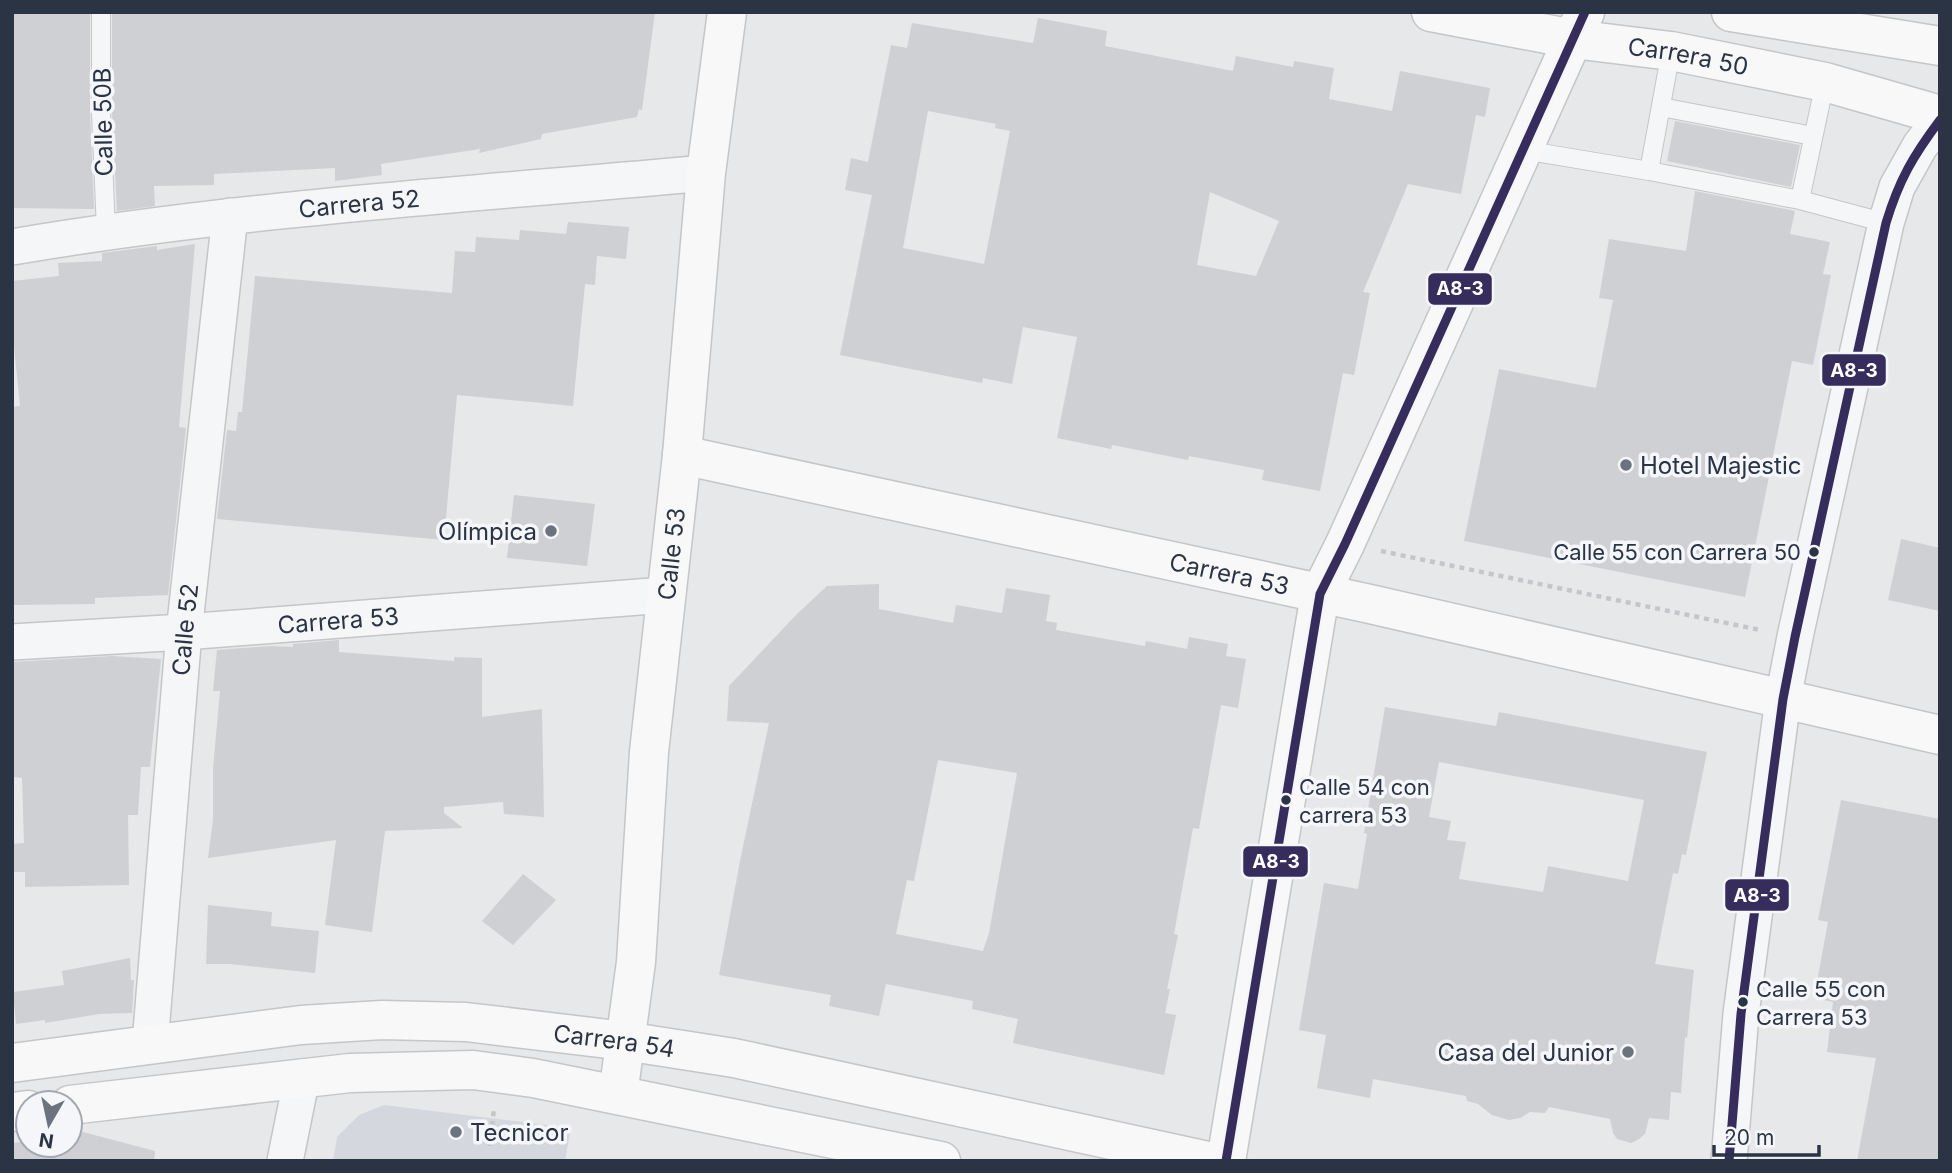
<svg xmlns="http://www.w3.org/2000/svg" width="1952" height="1173" font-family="Inter,sans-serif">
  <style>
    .built { fill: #d4d7dd }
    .building { fill: #ced0d3; fill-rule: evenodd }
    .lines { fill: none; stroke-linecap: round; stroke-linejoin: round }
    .lane-casing { stroke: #c4c6c8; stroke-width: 20 }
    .street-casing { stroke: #c4c6c8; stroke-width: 38 }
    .secondary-casing { stroke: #c4c6c8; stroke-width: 41 }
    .path { stroke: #c5c6ca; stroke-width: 4.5; stroke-dasharray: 5 5; stroke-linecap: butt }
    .lane { stroke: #f5f6f7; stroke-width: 18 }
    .street { stroke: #f5f6f7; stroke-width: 35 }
    .secondary { stroke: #f8f8f8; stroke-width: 38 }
    .bus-1-casing { stroke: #f4f6f9; stroke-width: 14 }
    .bus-1 { stroke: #362d5c; stroke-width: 9 }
    .poi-dot { fill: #6c737f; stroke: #f4f6f9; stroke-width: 2.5 }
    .bus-dot { fill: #2b3445; stroke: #f4f6f9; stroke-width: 2.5 }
    .labels { text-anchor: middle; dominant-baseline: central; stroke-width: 7; stroke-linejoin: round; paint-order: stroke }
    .bus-label { font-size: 22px; fill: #2b3445; stroke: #f4f6f9; text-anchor: start }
    .street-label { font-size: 24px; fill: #2b3445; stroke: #f4f6f9 }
    .poi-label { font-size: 24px; fill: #2b3445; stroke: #f4f6f9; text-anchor: start }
    .line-badge { stroke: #f4f6f9; stroke-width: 2.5 }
    .badge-label { font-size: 19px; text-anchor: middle; font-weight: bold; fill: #fff }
  </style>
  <rect width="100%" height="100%" fill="#e6e8ea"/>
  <path class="built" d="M384 1105 571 1128 565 1161H333L337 1137 359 1115Z"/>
  <path class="building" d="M12 12H90V112L94 209 12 208Z
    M112 12H655L642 110 639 109 637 117 542 134 541 139 479 153 480 149 381 164 382 175 335 181V168L214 174V185L154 186 155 206 117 211 112 112Z
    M1038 18 1107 31 1105 46 1233 71 1236 56 1293 67 1294 61 1334 68 1329 99 1392 111 1400 71 1490 88 1485 117 1476 115 1461 194 1408 184 1363 292 1370 293 1354 375 1343 373 1320 491 1262 480 1264 470 1189 456 1188 460 1112 445 1111 449 1057 438 1077 337 1023 327 1012 384 983 378 982 383 840 355 872 195 845 190 851 158 868 162 891 45 907 48 912 23 1033 43ZM928 111 996 124 995 128 1010 131 984 264 903 248ZM1210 192 1279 221 1256 276 1197 265Z
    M1675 121 1800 145 1791 187 1667 161Z
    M1695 191 1795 211 1790 234 1830 242 1823 274 1831 275 1813 365 1792 361 1745 597 1464 541 1499 369 1596 388 1613 300 1599 298 1609 239 1686 251Z
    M568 222 629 227 626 259 597 256 595 285 585 284 573 406 457 395 444 540 217 519 227 430 236 431 238 412H242L255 276 452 293 455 251 475 252 476 237 519 240 520 230 566 234Z
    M195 244 179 427 186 428 168 595 95 598V604L13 605 12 407 20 406 12 326V281L59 276 58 263 102 261V253L157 246V250Z
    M514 495 595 504 587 566 507 558Z
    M1901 539 1940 548V611L1888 600Z
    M879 584V609L953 623 956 605 1002 613 1006 588 1050 595 1046 621 1057 623 1056 630 1145 646 1146 641 1187 649 1189 637 1228 644 1226 656 1246 659 1238 708 1221 705 1199 829 1193 828 1174 934 1178 935 1167 989H1170L1165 1013 1176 1015 1164 1075 1013 1043 1018 1019 972 1009 973 1001 886 984 879 1016 829 1006 831 995 719 975 740 861 769 723 727 721 729 686 796 615 827 586ZM938 760 1017 773 989 933 983 951 896 934 907 880 914 881Z
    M339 640V652L454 661V657L482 658V717L542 709 544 817 504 814 503 802 444 807V813L463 828 385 831 372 932 325 925 336 840 208 858 213 819V769L220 691H213L217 650 271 646 293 647V644Z
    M112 656 161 659 150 767H141L138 815H128L129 885 25 887V872H12V844L24 843 22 778 12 777V662Z
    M1385 707 1496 726 1499 712 1707 752 1686 855 1682 854 1678 874 1673 873 1655 964 1694 970 1687 1038 1685 1037 1681 1093 1671 1092 1669 1120 1649 1118 1645 1134 1639 1139 1631 1143 1617 1139 1613 1133 1610 1119 1549 1107 1545 1113 1530 1112 1520 1118 1509 1120 1492 1115 1478 1104 1467 1101 1466 1096 1373 1079 1370 1098 1317 1088 1326 1035 1299 1030 1324 883 1358 889 1367 834 1364 833ZM1439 762 1644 800 1628 881 1548 866 1543 892 1459 879 1466 842 1447 840 1451 821 1429 817Z
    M1841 800 1940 819V1161H1857L1876 1058 1827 1052 1833 1002 1814 998 1828 922 1818 920Z
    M523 874 556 900 513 945 482 921Z
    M208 905 272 912 271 926 319 931 315 973 229 964H206Z
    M130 958 131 980H134L132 1013 99 1014 45 1023V1020L16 1024 13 992 64 985 62 971Z
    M83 1132 155 1151 154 1161H12V1143L28 1141V1145H70V1134Z"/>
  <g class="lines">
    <defs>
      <path id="lane" d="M101 12V112L106 231
        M1671 51 1649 171 1800 200 1886 223
        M1661 107 1813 136
        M1523 150 1649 171
        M1800 200 1825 82"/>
      <g id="street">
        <path id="s1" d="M12 247C242 208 475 194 706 173"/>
        <path id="s2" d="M12 642 184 632 665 595"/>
        <path id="s3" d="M150 1044 184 632 230 216"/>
        <path d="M285 1161 302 1077"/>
        <path d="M1729 1161 1741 1014 1783 699 1795 637 1886 223 1897 187 1920 146 1940 120"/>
      </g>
      <g id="secondary">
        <path id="s4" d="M1431 12 1573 39 1671 51 1825 82 1940 115"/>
        <path d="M1731 12 1940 46"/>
        <path id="s5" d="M682 455 1370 604 1940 735"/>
        <path id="s6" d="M12 1063 301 1025 382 1020 466 1022 625 1041 734 1058 1208 1161"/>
        <path id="s7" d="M618 1095 636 962 649 752 682 455 706 173 727 12"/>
        <path d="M70 1105 350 1073 473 1070 533 1078 941 1161"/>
        <path d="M12 1112 28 1110"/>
        <path d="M1226 1161 1320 594 1345 544 1585 12"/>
      </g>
    </defs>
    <use href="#lane" class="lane-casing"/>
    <use href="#street" class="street-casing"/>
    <use href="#secondary" class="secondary-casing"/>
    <path class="path" d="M1381 551 1760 630
      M490 1146 494 1108"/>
    <use href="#lane" class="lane"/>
    <use href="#street" class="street"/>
    <use href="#secondary" class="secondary"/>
    <defs>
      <path id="bus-1" d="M1226 1161 1320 594 1345 544 1585 12
        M1729 1161 1741 1014 1783 699 1795 637 1886 223C1899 180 1913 156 1940 120"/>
    </defs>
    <use href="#bus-1" class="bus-1-casing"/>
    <use href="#bus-1" class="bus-1"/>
  </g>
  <g class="poi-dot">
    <circle cx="1626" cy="465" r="7"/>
    <circle cx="551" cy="531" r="7"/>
    <circle cx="1628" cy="1052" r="7"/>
    <circle cx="456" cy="1132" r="7"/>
  </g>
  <g class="bus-dot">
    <circle cx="1814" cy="552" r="6"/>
    <circle cx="1286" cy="800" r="6"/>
    <circle cx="1743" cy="1002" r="6"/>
  </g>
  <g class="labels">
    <g class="bus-label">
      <text x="1801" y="552" text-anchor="end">Calle 55 con Carrera 50</text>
      <text x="1299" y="787">Calle 54 con<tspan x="1299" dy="28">carrera 53</tspan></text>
      <text x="1756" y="989">Calle 55 con<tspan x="1756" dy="28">Carrera 53</tspan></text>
    </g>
    <g class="street-label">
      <text stroke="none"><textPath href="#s4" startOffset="261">Carrera 50</textPath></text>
      <text transform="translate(103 122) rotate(-91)">Calle 50B</text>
      <text stroke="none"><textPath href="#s1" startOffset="350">Carrera 52</textPath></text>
      <text stroke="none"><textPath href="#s7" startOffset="544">Calle 53</textPath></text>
      <text stroke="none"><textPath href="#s5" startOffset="560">Carrera 53</textPath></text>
      <text stroke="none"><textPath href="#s2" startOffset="327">Carrera 53</textPath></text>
      <text stroke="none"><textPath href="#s3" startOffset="416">Calle 52</textPath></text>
      <text stroke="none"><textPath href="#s6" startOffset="606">Carrera 54</textPath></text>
    </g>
    <g class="poi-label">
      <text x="1640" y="465">Hotel Majestic</text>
      <text x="537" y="531" text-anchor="end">Olímpica</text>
      <text x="1614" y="1052" text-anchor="end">Casa del Junior</text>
      <text x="470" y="1132">Tecnicor</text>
    </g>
  </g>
  <g class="line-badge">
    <rect x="1427" y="272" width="66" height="34" rx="7" fill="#362d5c"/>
    <rect x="1821" y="353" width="66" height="34" rx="7" fill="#362d5c"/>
    <rect x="1242" y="845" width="67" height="33" rx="7" fill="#362d5c"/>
    <rect x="1724" y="878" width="66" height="34" rx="7" fill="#362d5c"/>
  </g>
  <g class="badge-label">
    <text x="1460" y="295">A8-3</text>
    <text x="1854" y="377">A8-3</text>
    <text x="1276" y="868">A8-3</text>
    <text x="1757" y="902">A8-3</text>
  </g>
  <rect width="1952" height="1173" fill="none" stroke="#2b3445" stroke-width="28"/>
  <g transform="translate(49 1124) rotate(189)"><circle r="33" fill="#f4f6f9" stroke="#a4a8b1" stroke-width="2"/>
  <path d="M0-5L12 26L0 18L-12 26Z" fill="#6c737f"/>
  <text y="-10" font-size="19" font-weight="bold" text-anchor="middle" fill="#2b3445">N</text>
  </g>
  <path d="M1714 1145v10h105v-10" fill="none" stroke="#2b3445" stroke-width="3.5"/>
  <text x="1724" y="1145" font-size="21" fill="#2b3445" stroke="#f4f6f9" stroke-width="5" paint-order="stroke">20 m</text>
</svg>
